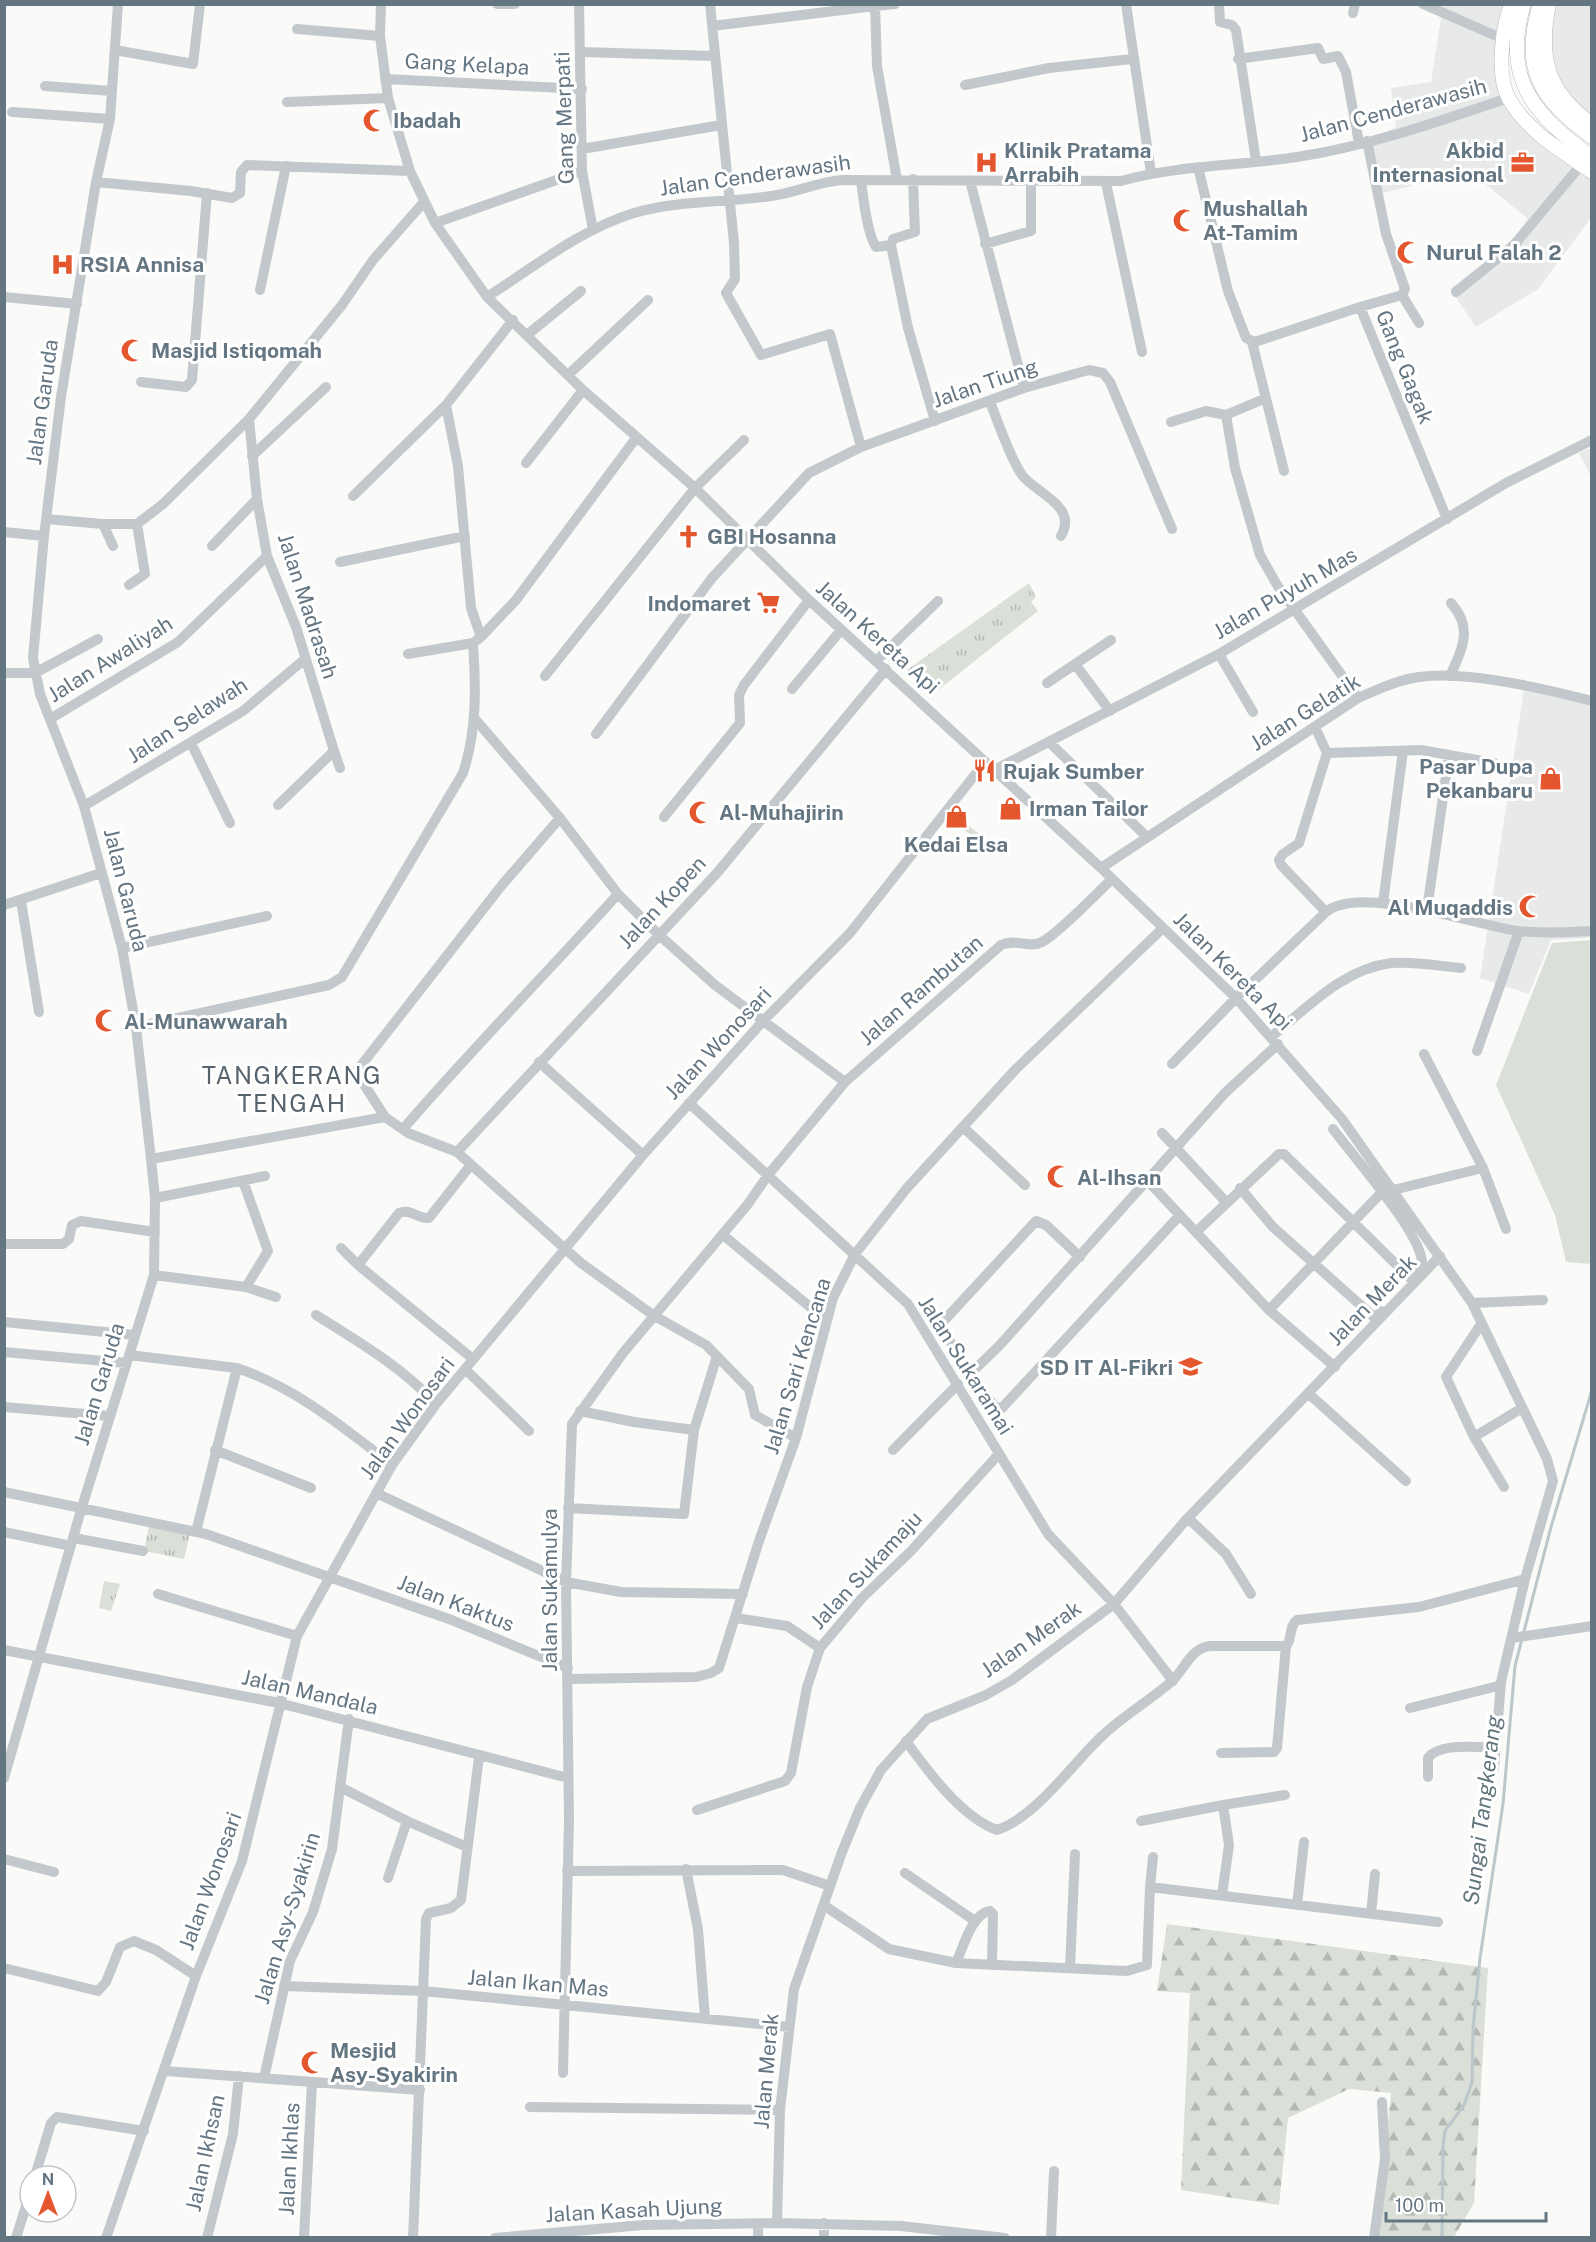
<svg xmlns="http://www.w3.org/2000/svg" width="1596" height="2242" font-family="'Public Sans',sans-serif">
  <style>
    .built { fill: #e8e9e9 }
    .grass { fill: url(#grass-tufts) }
    .forest { fill: url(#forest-firs) }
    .park { fill: #dadfd7 }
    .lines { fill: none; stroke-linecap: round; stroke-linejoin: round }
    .stream { stroke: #bbc7cb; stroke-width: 3 }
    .major-casing { stroke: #b5babe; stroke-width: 15 }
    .minor { stroke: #c3c8cc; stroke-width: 10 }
    .major { stroke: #fff; stroke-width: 14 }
    .labels { text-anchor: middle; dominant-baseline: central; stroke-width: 6; stroke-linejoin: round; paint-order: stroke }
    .street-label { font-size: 21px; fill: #657683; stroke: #fff }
    .poi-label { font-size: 21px; font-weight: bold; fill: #657683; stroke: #fff; text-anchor: start }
    .water-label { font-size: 22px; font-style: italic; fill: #60757c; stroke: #fff }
    .quarter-label { font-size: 24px; letter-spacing: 1.5px; fill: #57646e; stroke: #fff }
  </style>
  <defs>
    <pattern id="grass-tufts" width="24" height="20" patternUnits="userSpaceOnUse" patternTransform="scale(1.5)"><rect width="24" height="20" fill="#dadfd7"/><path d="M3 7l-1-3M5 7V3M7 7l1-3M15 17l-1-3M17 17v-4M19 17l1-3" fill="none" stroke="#b4b9b4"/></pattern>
    <pattern id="forest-firs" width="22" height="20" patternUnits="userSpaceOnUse" patternTransform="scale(1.5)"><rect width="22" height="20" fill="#dadfd7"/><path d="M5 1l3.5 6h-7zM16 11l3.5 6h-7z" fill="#b4b9b4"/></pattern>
  </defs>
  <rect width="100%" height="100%" fill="#fafaf8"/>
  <path class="built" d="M1443 5H1505L1498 76 1557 155 1591 180V218L1538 289 1476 327 1450 289 1509 244 1528 219 1469 171 1376 195 1365 142 1396 127 1391 88 1431 82Z
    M1553 5H1591V119L1556 81 1548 42Z
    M1591 448V477L1579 453Z
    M1525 683 1591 699V938L1551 940 1529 994 1480 978Z"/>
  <path class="grass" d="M1029 583 1036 597 1031 602 1038 611 933 694 907 670Z
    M961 820 982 836 979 840 980 842 957 824Z
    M149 1526 190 1533 184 1559 144 1551Z
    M104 1581 120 1584 111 1611 99 1608Z"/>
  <path class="forest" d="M1167 1924 1488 1968 1474 2203 1454 2237H1377L1391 2093 1349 2089 1288 2118 1279 2205 1181 2190 1190 1993 1157 1991Z"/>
  <path class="park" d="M1591 940H1592L1591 1264 1566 1262 1555 1215 1496 1085 1552 943Z"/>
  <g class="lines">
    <path class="stream" d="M1442 2238 1443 2145 1445 2131 1464 2105 1472 2082 1473 2029 1480 1958 1503 1804 1515 1666 1551 1527 1592 1390"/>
    <defs>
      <path id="major" d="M1511 4C1502 29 1496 75 1509 99 1527 131 1563 152 1592 172
        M1524 4C1501 79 1534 115 1592 157
        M1540 4C1520 69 1540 99 1592 137
        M1549 4C1538 57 1547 92 1592 124"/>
    </defs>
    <use href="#major" class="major-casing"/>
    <path class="minor" d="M381 4 380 36 388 98 410 171 435 223 487 297 583 390 695 488 809 600 1101 868 1236 998 1342 1119 1472 1303 1547 1459 1553 1481 1525 1579 1501 1682 1498 1686 1410 1708
      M497 4H515
      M579 4 582 171 593 230
      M710 4 734 243 735 279 726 293 761 355 830 334 861 447
      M895 4 875 6 877 66 897 180
      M1126 4 1151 173
      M1219 4 1220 22 1232 25 1236 30 1256 161
      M1423 4 1503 39
      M1353 13 1355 4
      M712 26 875 6
      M297 29 380 36
      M115 50 193 64 200 4
      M582 52 714 56
      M1238 59 1318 48 1323 59 1338 56 1346 72 1359 143
      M385 79 582 89
      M965 85 1049 68 1132 59
      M45 86 111 91
      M287 102 388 98
      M12 112 110 119
      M1367 141 1386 234 1405 289 1402 295
      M582 149 721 125
      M1198 167 1228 291 1246 338 1255 342 1360 307 1447 519
      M913 179 915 232 893 239 891 245 908 328 935 421
      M861 180C863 196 867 234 876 247L891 245
      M970 181 1024 388
      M96 182 191 191 232 198 240 193 241 172 247 165 410 171
      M1106 183 1142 352
      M435 223 582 171
      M985 244 1031 231V183
      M260 290 286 166
      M1456 292 1514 245 1581 165
      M4 297 77 304
      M487 297C534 267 581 229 634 213 679 200 725 203 771 196 795 193 817 182 842 180L1121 181C1178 165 1238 166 1297 157 1369 146 1440 121 1508 98
      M1360 307 1402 295 1419 323
      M527 335 581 291
      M1252 342 1284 471
      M568 375 648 300
      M141 382 186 387 192 380 207 193
      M990 402C999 424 1009 456 1022 475 1034 492 1079 506 1061 536
      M446 405 458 466 471 608 481 637
      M1226 415 1266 398
      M1171 422 1206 411 1226 415 1235 468 1260 555 1277 585 1358 698
      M252 456 326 387
      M526 463 583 390
      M353 496 446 405 513 320
      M46 519 103 524H137L163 504 249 419
      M103 524 113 546
      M4 532 44 536
      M212 546 257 499
      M340 562 465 536
      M129 585 145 574 137 524
      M408 654 473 643 481 637 516 600 636 438
      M1219 654 1253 712
      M876 661 938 601
      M1075 664 1110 711
      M4 673H35L98 639
      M545 676 695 488 744 440
      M1450 676C1463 649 1473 627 1451 603
      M1047 683 1111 640
      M792 689 841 630
      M50 719 178 642 267 556
      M475 719 560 818 618 894 659 935 715 985 845 1082
      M1315 727 1327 753 1299 843 1283 854 1279 860 1281 865 1326 912
      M596 734 712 578 809 473 861 447 1024 388 1089 370 1103 373 1110 382 1172 529
      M191 743 230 823
      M1050 743 1147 837
      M334 751 340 768
      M1327 753 1421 750 1494 763
      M994 770 1219 654 1506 483 1592 440
      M278 805 334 751 296 627 267 556 257 499 249 419 342 305 373 260 423 203
      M84 806 243 711 305 659
      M664 817 740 723 739 695 744 685 809 600
      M560 818 502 885 356 1072 385 1117 408 1133 457 1152 581 1263 653 1315 706 1345 749 1389 755 1415 796 1438
      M1101 868 1358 698C1377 690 1397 680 1419 677 1465 670 1546 689 1592 701
      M21 901 39 1012
      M1383 903 1403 751
      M4 905 101 873
      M1427 910 1449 755
      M122 948 267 916
      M136 1027 329 985 342 977 463 773C477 730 476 688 473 643
      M1271 1037C1307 1008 1343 969 1391 963 1413 961 1439 966 1461 968
      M1477 1051 1519 931
      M1424 1054 1483 1168
      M539 1062 643 1155
      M1172 1064 1236 998 1326 912C1361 884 1475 925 1518 931 1542 934 1568 932 1592 931
      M689 1103 908 1304 1048 1534 1114 1604 1173 1681
      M963 1127 1025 1185
      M403 1129C472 1049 547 973 618 894
      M1333 1129C1352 1155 1425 1237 1422 1265L1411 1277
      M1162 1133 1226 1202
      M457 1152 717 873 886 669
      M151 1159 385 1117
      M1146 1179 1269 1310 1335 1367
      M243 1181 268 1251 246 1287
      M1240 1188 1273 1227 1375 1318 1381 1311
      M1393 1190 1483 1168 1506 1229
      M155 1198 265 1176
      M1196 1232 1279 1154H1284L1410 1278
      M723 1235 827 1321
      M4 1244H63L69 1239 72 1225 81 1221 155 1232
      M341 1248 358 1265 473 1359
      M1080 1257 1046 1225 1036 1221 940 1325 970 1374 995 1407 1002 1408 1180 1215
      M358 1265 399 1213C410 1208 418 1219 429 1218L470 1166
      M154 1275 246 1287 276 1297
      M1472 1303 1543 1300
      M1269 1310 1382 1192
      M316 1315C359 1342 402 1367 436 1404
      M4 1322 135 1335
      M1481 1324 1446 1377 1474 1437 1504 1487
      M4 1352 126 1363
      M129 1355 237 1368C296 1388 343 1427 392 1465
      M466 1370 529 1431
      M970 1374 1000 1345 1225 1093 1278 1044
      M1309 1394 1406 1481
      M4 1407 109 1416
      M580 1411 634 1422 694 1430
      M1474 1437 1522 1408
      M215 1450 311 1488
      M893 1450 958 1384
      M4 1492 206 1534 449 1619 568 1668
      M376 1493 566 1582 621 1592 743 1594
      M568 1508 684 1514 694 1430 717 1356
      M1188 1518 1226 1554 1251 1594
      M4 1532 71 1546
      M196 1532 237 1368
      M74 1538 143 1551
      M158 1594 297 1636
      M736 1618 787 1626 820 1648
      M1512 1638 1592 1626
      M4 1650 279 1703 568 1778
      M568 1679 696 1677 711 1673 719 1668 759 1541 796 1438 833 1298 855 1254 907 1188 1016 1069 1163 928
      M906 1741C927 1770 961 1817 997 1830 1036 1817 1072 1764 1102 1736 1123 1716 1149 1701 1171 1682 1184 1671 1190 1648 1210 1646H1286
      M1221 1753 1274 1752 1277 1748 1286 1646C1293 1639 1288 1627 1297 1620L1419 1607 1525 1579
      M1494 1768 1501 1682
      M1428 1777V1758C1440 1742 1477 1748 1496 1747
      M4 1778 81 1510 154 1275 155 1198 151 1159 136 1027 122 948 84 806 40 694 33 658 44 536 61 397 96 182 110 119 118 4
      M340 1787 407 1821 467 1847
      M697 1810 785 1781 791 1773 807 1687 820 1648 862 1598 911 1551 998 1455
      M1141 1821 1223 1805
      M4 1859 54 1872
      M686 1869 698 1929 705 2018
      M567 1871 783 1870 830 1886
      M905 1873 975 1921
      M388 1878 407 1821
      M1150 1887 1153 1857
      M1222 1895 1229 1845 1223 1805 1285 1795
      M1297 1905 1304 1842
      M825 1906 889 1949 956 1963 1127 1971 1147 1965 1150 1887 1438 1922
      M1371 1914 1375 1874
      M956 1963C963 1948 972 1913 990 1911L993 1914 992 1965
      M4 1968 98 1991 106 1982 120 1947 134 1941 156 1950 196 1976
      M1070 1968 1075 1854
      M284 1986 423 1991 789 2027
      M165 2071 420 2090
      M563 2073 569 1820 566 1582 572 1424 623 1353 748 1204 768 1175 845 1082 1001 945C1016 938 1029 949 1042 942 1059 933 1096 894 1112 879
      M264 2078 290 1961 313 1912 332 1849 349 1719
      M530 2107 780 2110
      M35 2176 51 2123 57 2117 144 2131
      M777 2223 780 2110 794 1989 842 1852 860 1808 881 1770 927 1719 986 1695 1012 1680 1114 1604 1185 1521 1440 1256
      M16 2238 30 2193
      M106 2238 196 1976 242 1861 297 1636 392 1465 436 1404 643 1155 763 1021 850 933 985 762
      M207 2238 233 2134 239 2076
      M304 2238 312 2083
      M413 2238 426 1919 429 1913 451 1908 461 1900 479 1757
      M495 2238 643 2225 777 2223 901 2226 1005 2238
      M758 2238V2224
      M824 2238V2223
      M1051 2238 1054 2171
      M1374 2238 1385 2159 1382 2102"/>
    <use href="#major" class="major"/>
  </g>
  <defs>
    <symbol id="mosque-bare" viewBox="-9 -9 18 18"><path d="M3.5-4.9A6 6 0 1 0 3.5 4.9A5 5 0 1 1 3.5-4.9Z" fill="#e4572e" stroke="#fff" stroke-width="2.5" paint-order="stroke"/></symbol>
    <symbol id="hospital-bare" viewBox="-9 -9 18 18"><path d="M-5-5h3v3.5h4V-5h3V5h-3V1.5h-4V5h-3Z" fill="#e4572e" stroke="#fff" stroke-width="2.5" paint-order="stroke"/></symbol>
    <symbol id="office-bare" viewBox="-9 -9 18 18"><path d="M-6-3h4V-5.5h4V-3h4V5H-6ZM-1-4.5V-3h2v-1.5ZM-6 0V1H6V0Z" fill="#e4572e" stroke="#fff" stroke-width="2.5" paint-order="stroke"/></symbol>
    <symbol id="church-bare" viewBox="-9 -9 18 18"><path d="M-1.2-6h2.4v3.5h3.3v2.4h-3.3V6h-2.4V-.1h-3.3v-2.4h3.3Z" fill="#e4572e" stroke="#fff" stroke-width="2.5" paint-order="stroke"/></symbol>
    <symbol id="supermarket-bare" viewBox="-9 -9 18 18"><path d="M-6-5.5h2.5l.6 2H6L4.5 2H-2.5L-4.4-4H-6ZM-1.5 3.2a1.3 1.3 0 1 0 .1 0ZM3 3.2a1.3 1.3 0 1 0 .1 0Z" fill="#e4572e" stroke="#fff" stroke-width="2.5" paint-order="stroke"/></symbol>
    <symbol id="restaurant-bare" viewBox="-9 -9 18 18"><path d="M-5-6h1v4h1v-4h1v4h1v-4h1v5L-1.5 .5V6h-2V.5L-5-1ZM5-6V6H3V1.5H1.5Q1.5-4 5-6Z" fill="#e4572e" stroke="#fff" stroke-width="2.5" paint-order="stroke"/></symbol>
    <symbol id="shop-bare" viewBox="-9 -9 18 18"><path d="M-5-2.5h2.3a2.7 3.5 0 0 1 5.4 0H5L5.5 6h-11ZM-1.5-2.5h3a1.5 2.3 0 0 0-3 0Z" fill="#e4572e" stroke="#fff" stroke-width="2.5" paint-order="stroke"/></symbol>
    <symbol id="school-bare" viewBox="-9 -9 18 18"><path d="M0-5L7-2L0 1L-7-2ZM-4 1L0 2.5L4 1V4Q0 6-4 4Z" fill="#e4572e" stroke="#fff" stroke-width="2.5" paint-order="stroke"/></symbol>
  </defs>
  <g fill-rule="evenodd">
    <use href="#mosque-bare" x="358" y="104" width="33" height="33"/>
    <use href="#hospital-bare" x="970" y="146" width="33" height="33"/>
    <use href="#office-bare" x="1506" y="146" width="33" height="33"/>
    <use href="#mosque-bare" x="1168" y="204" width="33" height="33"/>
    <use href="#mosque-bare" x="1392" y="236" width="33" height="33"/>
    <use href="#hospital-bare" x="46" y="248" width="33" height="33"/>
    <use href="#mosque-bare" x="116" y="334" width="33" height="33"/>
    <use href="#church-bare" x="672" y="520" width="33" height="33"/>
    <use href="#supermarket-bare" x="752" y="586" width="33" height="33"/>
    <use href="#restaurant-bare" x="968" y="754" width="33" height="33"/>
    <use href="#shop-bare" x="1534" y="762" width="33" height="33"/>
    <use href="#shop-bare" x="994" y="792" width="33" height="33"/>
    <use href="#mosque-bare" x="684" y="796" width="33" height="33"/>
    <use href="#shop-bare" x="940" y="800" width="33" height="33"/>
    <use href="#mosque-bare" x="1514" y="890" width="33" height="33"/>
    <use href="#mosque-bare" x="90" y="1004" width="33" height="33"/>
    <use href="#mosque-bare" x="1042" y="1160" width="33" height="33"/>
    <use href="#school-bare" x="1174" y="1350" width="33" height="33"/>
    <use href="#mosque-bare" x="296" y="2046" width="33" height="33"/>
  </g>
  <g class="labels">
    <g class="street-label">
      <text transform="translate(467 64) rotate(3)">Gang Kelapa</text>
      <text transform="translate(1393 110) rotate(-15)">Jalan Cenderawasih</text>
      <text transform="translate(564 118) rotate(-92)">Gang Merpati</text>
      <text transform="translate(755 175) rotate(-8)">Jalan Cenderawasih</text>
      <text transform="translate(1405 367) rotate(68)">Gang Gagak</text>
      <text transform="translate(985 383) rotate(-19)">Jalan Tiung</text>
      <text transform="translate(42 402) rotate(-82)">Jalan Garuda</text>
      <text transform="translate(1285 593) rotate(-30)">Jalan Puyuh Mas</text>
      <text transform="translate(308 606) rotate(72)">Jalan Madrasah</text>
      <text transform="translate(878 637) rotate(42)">Jalan Kereta Api</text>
      <text transform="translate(110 659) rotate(-32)">Jalan Awaliyah</text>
      <text transform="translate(1305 712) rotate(-32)">Jalan Gelatik</text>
      <text transform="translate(187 720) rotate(-33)">Jalan Selawah</text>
      <text transform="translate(126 890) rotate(76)">Jalan Garuda</text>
      <text transform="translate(662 902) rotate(-47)">Jalan Kopen</text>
      <text transform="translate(1233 971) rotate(45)">Jalan Kereta Api</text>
      <text transform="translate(921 990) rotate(-41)">Jalan Rambutan</text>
      <text transform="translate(718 1043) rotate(-47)">Jalan Wonosari</text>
      <text transform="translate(1372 1300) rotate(-46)">Jalan Merak</text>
      <text transform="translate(966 1365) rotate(58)">Jalan Sukaramai</text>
      <text transform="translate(797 1366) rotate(-73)">Jalan Sari Kencana</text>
      <text transform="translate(99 1384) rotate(-73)">Jalan Garuda</text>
      <text transform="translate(407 1418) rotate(-54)">Jalan Wonosari</text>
      <text transform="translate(866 1570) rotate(-47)">Jalan Sukamaju</text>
      <text transform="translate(549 1590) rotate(-90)">Jalan Sukamulya</text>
      <text transform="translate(456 1603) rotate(21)">Jalan Kaktus</text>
      <text transform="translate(1031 1639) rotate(-35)">Jalan Merak</text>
      <text transform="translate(310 1692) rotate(13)">Jalan Mandala</text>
      <text transform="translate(210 1881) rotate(-70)">Jalan Wonosari</text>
      <text transform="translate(287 1918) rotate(-73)">Jalan Asy-Syakirin</text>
      <text transform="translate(538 1983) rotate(5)">Jalan Ikan Mas</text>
      <text transform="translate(766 2071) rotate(-85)">Jalan Merak</text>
      <text transform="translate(205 2153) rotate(-78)">Jalan Ikhsan</text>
      <text transform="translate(289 2159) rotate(-87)">Jalan Ikhlas</text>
      <text transform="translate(634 2210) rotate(-3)">Jalan Kasah Ujung</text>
    </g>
    <g class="poi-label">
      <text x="393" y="120">Ibadah</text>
      <text x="1004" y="150">Klinik Pratama<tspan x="1004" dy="24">Arrabih</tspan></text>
      <text x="1504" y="150" text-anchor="end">Akbid<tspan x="1504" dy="24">Internasional</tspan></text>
      <text x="1203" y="208">Mushallah<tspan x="1203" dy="24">At-Tamim</tspan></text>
      <text x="1426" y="252">Nurul Falah 2</text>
      <text x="80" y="264">RSIA Annisa</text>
      <text x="151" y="350">Masjid Istiqomah</text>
      <text x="707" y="536">GBI Hosanna</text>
      <text x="751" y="603" text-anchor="end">Indomaret</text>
      <text x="1533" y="766" text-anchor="end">Pasar Dupa<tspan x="1533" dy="24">Pekanbaru</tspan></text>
      <text x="1003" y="771">Rujak Sumber</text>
      <text x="1029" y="808">Irman Tailor</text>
      <text x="719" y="812">Al-Muhajirin</text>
      <text x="956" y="844" text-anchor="middle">Kedai Elsa</text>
      <text x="1513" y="907" text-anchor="end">Al Muqaddis</text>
      <text x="124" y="1021">Al-Munawwarah</text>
      <text x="1077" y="1177">Al-Ihsan</text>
      <text x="1173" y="1367" text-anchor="end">SD IT Al-Fikri</text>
      <text x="330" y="2050">Mesjid<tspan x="330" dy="24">Asy-Syakirin</tspan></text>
    </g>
    <g class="water-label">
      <text transform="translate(1482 1810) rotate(-83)">Sungai Tangkerang</text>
    </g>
    <g class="quarter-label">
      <text x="292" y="1075">TANGKERANG<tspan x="292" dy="28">TENGAH</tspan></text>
    </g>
  </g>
  <rect width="1596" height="2242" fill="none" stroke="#657683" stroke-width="12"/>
  <g transform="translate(48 2194)"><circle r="28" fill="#ffffff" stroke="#c1c8cd" stroke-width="1.5"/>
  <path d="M0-4.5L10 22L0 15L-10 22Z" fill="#e4572e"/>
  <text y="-9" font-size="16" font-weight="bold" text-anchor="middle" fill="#657683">N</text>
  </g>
  <path d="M1386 2212v9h160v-9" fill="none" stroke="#657683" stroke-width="3"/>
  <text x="1395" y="2212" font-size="18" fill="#657683" stroke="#ffffff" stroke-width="4.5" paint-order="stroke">100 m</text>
</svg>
